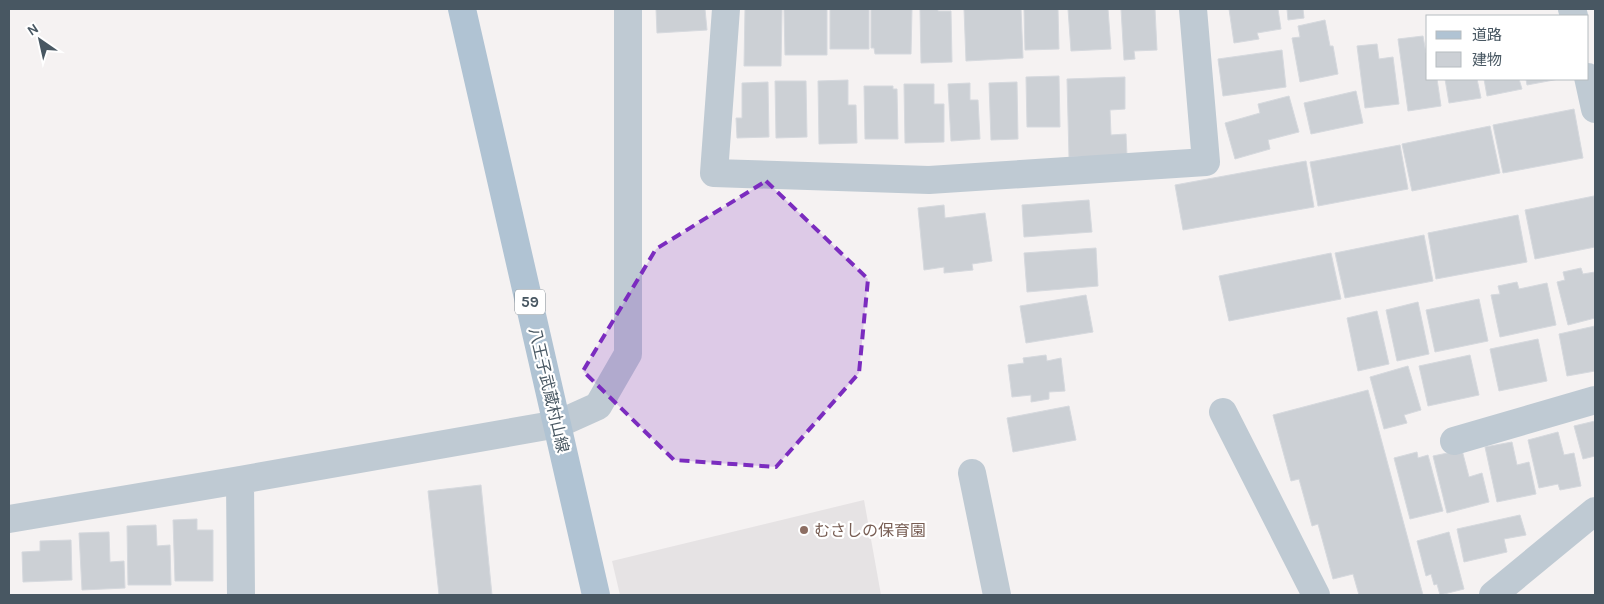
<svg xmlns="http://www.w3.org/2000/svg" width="1604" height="604" font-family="Karla,'Noto Sans JP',sans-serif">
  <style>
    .education { fill: #e6e3e4 }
    .building { fill: #ccd0d5; stroke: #d6d9de }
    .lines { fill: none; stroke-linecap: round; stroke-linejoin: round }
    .minor { stroke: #bfcad3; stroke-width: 28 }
    .major { stroke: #b0c3d3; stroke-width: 28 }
    .marked { fill: #7b2cbf; fill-opacity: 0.2; stroke: #7b2cbf; stroke-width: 4; stroke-dasharray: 10 6; stroke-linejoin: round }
    .education-dot { fill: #8d6e63; stroke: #fff; stroke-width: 2 }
    .labels { text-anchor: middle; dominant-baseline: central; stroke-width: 4.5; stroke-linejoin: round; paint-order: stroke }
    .shield { fill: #fff; stroke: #7f8991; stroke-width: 1 }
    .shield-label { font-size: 15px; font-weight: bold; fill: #485762 }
    .street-label { font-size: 16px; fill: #485762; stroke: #fff }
    .education-label { font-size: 16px; fill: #785e54; stroke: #fff; text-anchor: start }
  </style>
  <rect width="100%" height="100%" fill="#f5f2f2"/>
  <path class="education" d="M864 500 881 595H620L612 561Z"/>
  <path class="building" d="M656 9H705L707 30 657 33Z
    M745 9H782L781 66H744Z
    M784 9H827V55H785Z
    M830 9H869V49H830Z
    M871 9H912L911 54H875L874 48H871Z
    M920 9H938V11H951L952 62 921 63Z
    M964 9H1021L1023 58 966 61Z
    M1024 9H1058L1059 49 1025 50Z
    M1068 9H1108L1111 49 1071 51Z
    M1121 9H1155L1157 50 1134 51 1135 59 1124 60Z
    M1229 9H1278L1281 29 1257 33 1259 39 1234 43Z
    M1287 9H1303L1304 18 1288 20Z
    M1325 20 1330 46H1333L1338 74 1300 82 1292 38 1300 37 1298 26Z
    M1423 36 1426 53H1428V79H1437L1441 106 1408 111 1398 39Z
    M1377 44 1379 59 1393 57 1399 104 1365 108 1357 46Z
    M1282 50 1286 87 1223 96 1218 59Z
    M1059 76 1060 127H1027L1026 77Z
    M1125 77V109L1110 110 1111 135 1126 134 1127 156 1069 157 1067 79Z
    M1445 79H1477L1481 98 1449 103Z
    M1484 79H1519L1522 89 1487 96Z
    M1526 79H1559L1527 85Z
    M848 80V105H856L857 143 819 144 818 81Z
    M775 81H806L807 137 776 138Z
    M768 82 769 137 737 138 736 118H742V83Z
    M1017 82 1018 139 991 140 989 83Z
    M970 83V100H978L980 139 951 141 948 84Z
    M904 84H934V104H944V142L905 143Z
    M864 86H893V89H897L898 139H865Z
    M1356 91 1363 123 1311 134 1304 103Z
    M1289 96 1299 132 1268 140 1270 149 1235 159 1225 123 1260 113 1258 104Z
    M1574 109 1583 158 1503 173 1493 125Z
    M1490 126 1500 173 1412 191 1402 144Z
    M1400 145 1408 189 1318 206 1310 162Z
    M1306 161 1314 207 1183 230 1175 185Z
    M1594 196 1595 205V247L1535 259 1525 210Z
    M1089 200 1092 232 1024 237 1022 205Z
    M944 205 945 218 985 213 992 261 972 264 973 270 944 273V267L924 270 918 208Z
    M1518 215 1527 262 1436 279 1428 233Z
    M1424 235 1433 281 1345 298 1335 253Z
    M1096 248 1098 286 1027 292 1024 253Z
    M1331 253 1341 299 1229 321 1219 276Z
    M1581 268 1583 274 1595 272V318L1568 325 1557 282 1565 280 1563 272Z
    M1517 282 1519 289 1547 283 1556 325 1500 337 1491 295 1500 294 1498 286Z
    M1086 295 1093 332 1026 343 1020 306Z
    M1479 299 1488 341 1435 352 1426 310Z
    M1418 302 1429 354 1397 361 1386 310Z
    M1377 311 1389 364 1358 371 1347 318Z
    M1595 326V371L1567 376 1559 334Z
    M1538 339 1547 381 1499 391 1490 349Z
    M1046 355 1047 361 1061 358 1065 391 1049 392V399L1031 402V395L1012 397 1008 365 1024 363 1023 358Z
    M1470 355 1479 395 1428 406 1419 366Z
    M1408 366 1421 410 1404 415 1407 423 1384 429 1370 377Z
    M1368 390 1423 595H1359L1353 574 1333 579 1318 524 1312 526 1299 479 1291 481 1273 415Z
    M1069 406 1076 440 1013 452 1007 418Z
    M1595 421V456L1583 459 1574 426Z
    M1558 432 1564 455 1574 453 1581 486 1560 490 1558 484 1539 488 1528 440Z
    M1512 442 1517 465 1529 462 1536 494 1497 502 1485 447Z
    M1462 450 1469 477 1482 473 1489 502 1447 513 1433 456Z
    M1417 452 1418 458 1428 455 1443 511 1410 519 1394 458Z
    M481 485 492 595H439L428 491Z
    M1520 515 1526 535 1504 539 1507 552 1464 562 1457 529Z
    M197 519V530H213V581H175L173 520Z
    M156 525 157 546 170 545 171 585H128L127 526Z
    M109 532 110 562 124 561 125 588 82 590 79 533Z
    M1449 532 1464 589 1440 595 1437 584 1434 585 1431 574 1426 576 1417 541Z
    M71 540 72 580 23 582 22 552 40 551V541Z"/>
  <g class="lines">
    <path class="minor" d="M726 9 714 173 929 180 1206 162 1193 9
      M1572 9 1574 16
      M1588 77 1595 109
      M1223 412 1316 595
      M1454 441 1595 400
      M972 473 997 595
      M240 480 241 595
      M9 519 240 480 558 424 598 406 628 354V9
      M1493 595 1595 511"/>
    <path class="major" d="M462 9 596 595"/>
  </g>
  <path class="marked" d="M766 181 868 279 859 373 776 467 674 460 583 371 656 249Z"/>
  <circle class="education-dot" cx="804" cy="530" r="5"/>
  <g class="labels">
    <rect class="shield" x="515" y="289.5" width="30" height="25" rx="4"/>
    <g class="shield-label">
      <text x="530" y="302">59</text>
    </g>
    <g class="street-label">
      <text transform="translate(549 390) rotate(77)">八王子武蔵村山線</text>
    </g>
    <g class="education-label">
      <text x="814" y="530">むさしの保育園</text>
    </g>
  </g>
  <rect width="1604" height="604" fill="none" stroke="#485762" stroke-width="20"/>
  <rect x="1426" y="15" width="162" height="65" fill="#ffffff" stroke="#b6bcc0"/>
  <rect x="1436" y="31" width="25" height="8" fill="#b0c3d3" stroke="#b6bcc0"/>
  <text x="1472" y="40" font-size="15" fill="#485762">道路</text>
  <rect x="1436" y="52" width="25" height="15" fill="#ccd0d5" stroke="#b6bcc0"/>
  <text x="1472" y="65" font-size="15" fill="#485762">建物</text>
  <g transform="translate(40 40) rotate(326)" stroke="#ffffff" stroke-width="4" paint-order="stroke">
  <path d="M0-4L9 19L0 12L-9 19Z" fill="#485762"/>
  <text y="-8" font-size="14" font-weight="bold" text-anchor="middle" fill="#485762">N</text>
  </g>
</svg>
